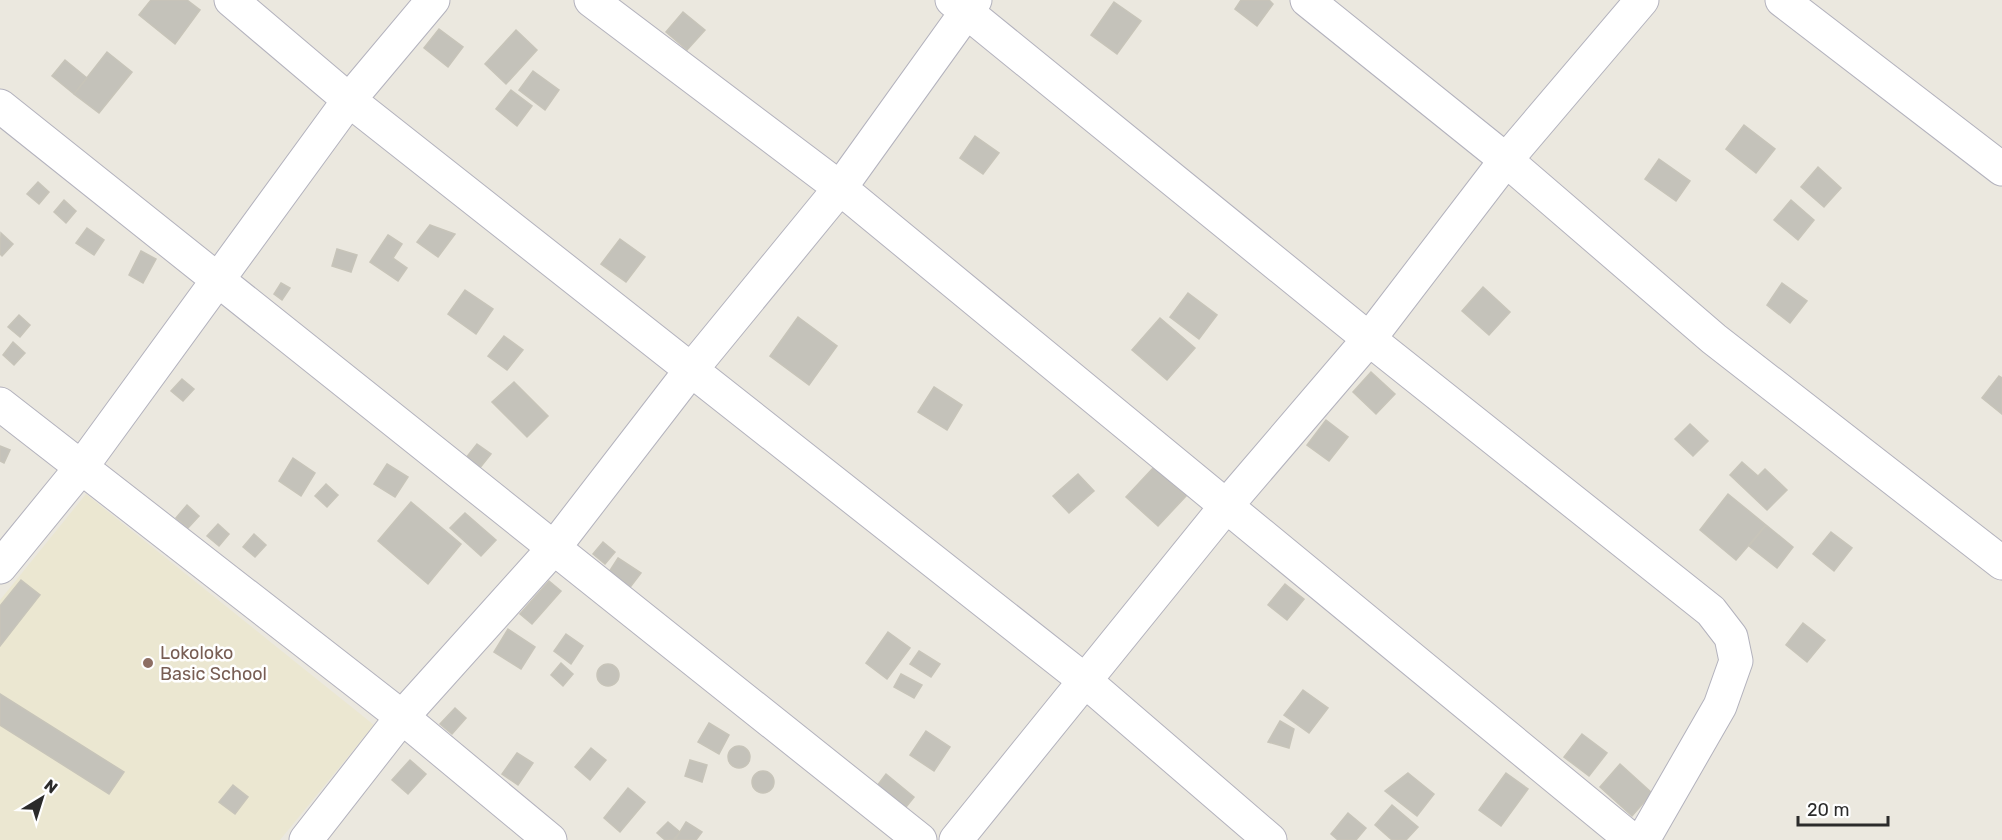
<svg xmlns="http://www.w3.org/2000/svg" width="2002" height="840" font-family="Rubik,sans-serif">
  <style>
    .education { fill: #ebe7d1 }
    .building { fill: #c4c2ba; stroke: #c7c4b9; stroke-width: 1.5 }
    .lines { fill: none; stroke-linecap: round; stroke-linejoin: round }
    .minor-casing { stroke: #b3b2bd; stroke-width: 35 }
    .minor { stroke: #fff; stroke-width: 33 }
    .education-dot { fill: #8d6e63; stroke: #fff; stroke-width: 2 }
    .labels { text-anchor: middle; dominant-baseline: central; stroke-width: 5; stroke-linejoin: round; paint-order: stroke }
    .education-label { font-size: 18px; fill: #785e54; stroke: #fff; text-anchor: start }
  </style>
  <rect width="100%" height="100%" fill="#ebe8df"/>
  <path class="education" d="M86 494 374 725 280 840H0V600Z"/>
  <path class="building" d="M151 0H187L200 10 175 44 139 15Z
    M1241 0H1269L1273 4 1257 26 1235 9Z
    M1114 2 1141 21 1117 54 1091 35Z
    M683 12 705 30 687 50 666 32Z
    M439 29 463 47 448 67 424 48Z
    M516 30 537 50 506 84 485 64Z
    M107 52 132 72 99 113 74 94Z
    M65 60 87 78 74 94 52 76Z
    M533 71 559 90 545 110 519 90Z
    M511 90 532 106 517 126 496 109Z
    M1744 125 1775 149 1756 173 1726 149Z
    M975 136 999 153 983 174 960 158Z
    M1659 159 1690 181 1676 201 1645 179Z
    M1818 167 1841 188 1824 207 1801 187Z
    M38 182 49 192 39 204 27 194Z
    M64 200 76 211 66 223 54 212Z
    M1791 200 1814 220 1798 240 1774 220Z
    M430 225 455 234 438 257 417 242Z
    M87 228 104 240 94 255 76 243Z
    M1 233 13 244 2 256 0 254Z
    M388 235 402 244 393 258 407 268 398 281 370 262Z
    M620 239 645 257 626 282 601 264Z
    M337 249 357 255 351 272 332 266Z
    M141 251 156 259 143 283 129 275Z
    M281 283 290 288 282 300 274 294Z
    M1782 283 1807 301 1790 323 1767 305Z
    M1483 287 1510 312 1489 335 1462 311Z
    M465 290 493 309 476 334 448 314Z
    M1188 293 1217 315 1199 339 1170 317Z
    M19 315 30 325 20 337 8 327Z
    M798 317 837 346 809 385 770 356Z
    M1160 318 1195 348 1167 380 1132 350Z
    M504 336 523 350 507 370 488 356Z
    M13 342 25 353 14 365 3 355Z
    M1371 372 1395 394 1376 414 1353 392Z
    M1999 376 2002 378V414L1982 398Z
    M182 379 194 389 183 401 171 391Z
    M514 382 548 416 527 437 492 402Z
    M934 387 962 405 947 430 918 412Z
    M1326 420 1348 437 1329 461 1307 445Z
    M1690 424 1708 441 1693 456 1675 439Z
    M477 444 491 454 479 469 465 459Z
    M0 446 10 450 4 463 0 461Z
    M293 458 315 473 301 496 279 481Z
    M1742 462 1758 476 1765 469 1787 490 1767 510 1730 475Z
    M387 464 408 477 395 497 374 484Z
    M1154 467 1186 496 1158 526 1126 497Z
    M1078 474 1094 491 1069 513 1053 496Z
    M326 484 338 495 327 507 315 496Z
    M1728 494 1766 525 1736 560 1700 530Z
    M411 502 461 544 428 584 378 541Z
    M187 505 199 516 188 528 176 518Z
    M465 513 496 540 481 556 450 528Z
    M218 524 229 534 219 546 207 536Z
    M1766 525 1793 547 1777 568 1749 546Z
    M1831 532 1852 548 1834 571 1813 554Z
    M254 534 266 545 255 557 243 547Z
    M603 542 615 552 605 564 593 554Z
    M618 558 641 573 628 590 607 575Z
    M21 580 40 595 0 646V606Z
    M549 581 561 591 532 624 520 614Z
    M1285 584 1304 599 1287 620 1268 605Z
    M1803 623 1825 640 1807 662 1786 645Z
    M508 629 535 647 521 669 494 652Z
    M888 632 910 648 887 679 866 663Z
    M566 634 583 646 571 664 554 651Z
    M919 651 940 664 931 677 910 664Z
    M561 663 573 674 563 686 551 675Z
    M597 675a11 11 0 1 1 22 0a11 11 0 1 1-22 0Z
    M901 674 922 685 914 698 894 687Z
    M1303 690 1328 708 1309 733 1284 715Z
    M0 694 124 772 109 794 0 725Z
    M455 708 466 718 452 734 440 724Z
    M1280 721 1294 729 1289 748 1268 742Z
    M709 723 729 735 719 754 698 742Z
    M926 731 950 747 934 771 910 755Z
    M1582 734 1607 753 1589 776 1564 757Z
    M728 757a11 11 0 1 1 22 0a11 11 0 1 1-22 0Z
    M591 748 606 760 590 780 575 767Z
    M517 753 533 763 518 785 502 774Z
    M410 760 426 774 408 794 392 780Z
    M690 760 707 765 702 782 685 776Z
    M1620 764 1652 793 1632 816 1600 787Z
    M752 782a11 11 0 1 1 22 0a11 11 0 1 1-22 0Z
    M1408 773 1434 794 1417 816 1385 791Z
    M1506 773 1528 789 1501 826 1479 810Z
    M886 774 914 797 898 817 870 795Z
    M233 785 248 797 235 814 219 802Z
    M628 788 645 802 620 832 604 818Z
    M1392 805 1418 827 1406 840H1392L1375 825Z
    M1348 813 1366 828 1356 840H1338L1331 834Z
    M668 822 680 832 673 840H665L657 833Z
    M686 822 702 832 696 840H675Z"/>
  <g class="lines">
    <defs>
      <path id="minor" d="M231 0 349 100 1083 679 1270 840
        M591 0 840 188 1632 840
        M952 0 1369 339 1711 611 1731 637 1736 661 1720 706 1643 840
        M1307 0 1506 160 1642 0
        M1782 0 2002 169
        M0 106 920 840
        M0 404 402 717 550 840
        M0 567 80 469 349 100 433 0
        M306 840 402 717 553 549 691 370 840 188 975 0
        M956 840 1227 505 1369 339 1506 160 1714 339 2002 563"/>
    </defs>
    <use href="#minor" class="minor-casing"/>
    <use href="#minor" class="minor"/>
  </g>
  <circle class="education-dot" cx="148" cy="663" r="6"/>
  <g class="labels">
    <g class="education-label">
      <text x="160" y="653">Lokoloko<tspan x="160" dy="21">Basic School</tspan></text>
    </g>
  </g>
  <g transform="translate(42 798) rotate(38)" stroke="#ffffff" stroke-width="4.5" paint-order="stroke">
  <path d="M0-4.5L10 22L0 15L-10 22Z" fill="#2b2b2b"/>
  <text y="-9" font-size="16" font-weight="bold" text-anchor="middle" fill="#2b2b2b">N</text>
  </g>
  <path d="M1798 816v9h90v-9" fill="none" stroke="#2b2b2b" stroke-width="3"/>
  <text x="1807" y="816" font-size="18" fill="#2b2b2b" stroke="#ffffff" stroke-width="4.5" paint-order="stroke">20 m</text>
</svg>
